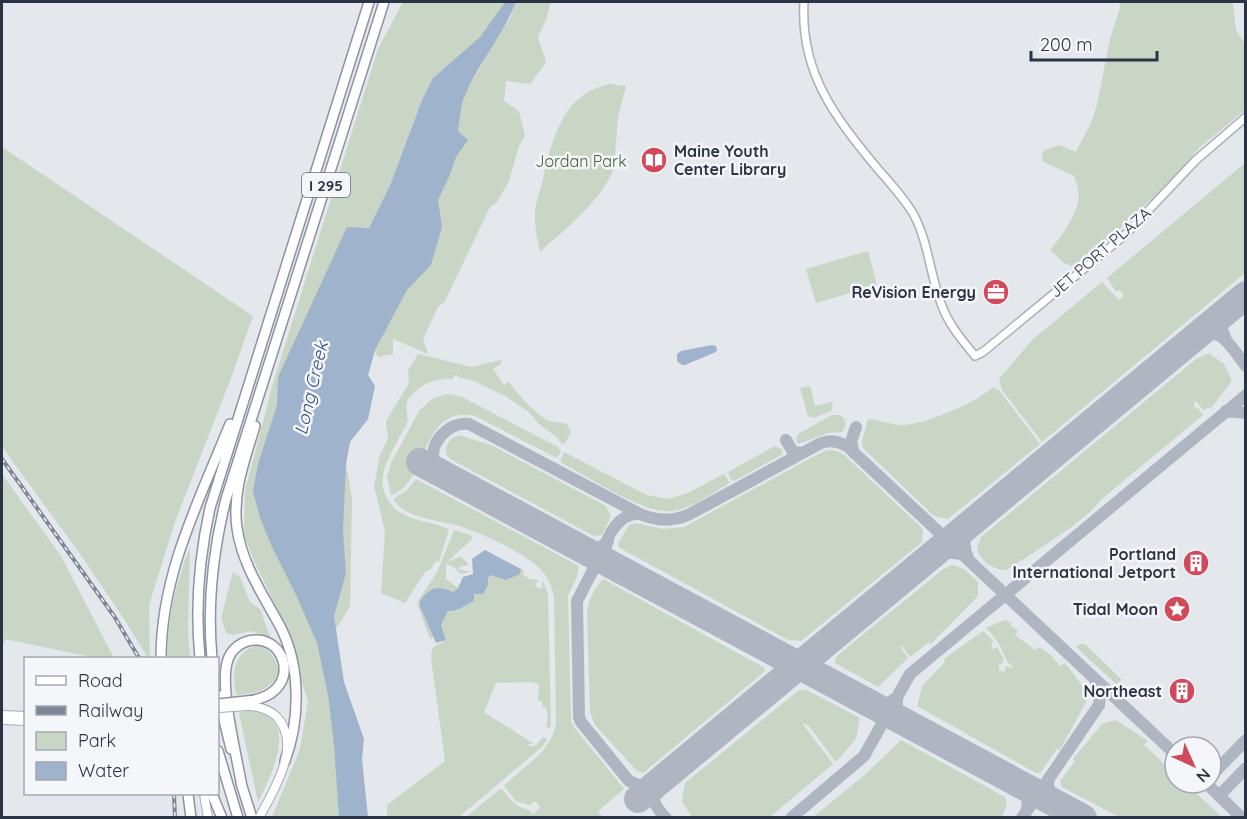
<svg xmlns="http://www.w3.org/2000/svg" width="1247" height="819" font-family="Quicksand,sans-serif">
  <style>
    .green { fill: #c9d6c5 }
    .water { fill: #9fb4cc }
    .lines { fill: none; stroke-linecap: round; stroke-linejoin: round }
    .taxiway { stroke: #b0b6c1; stroke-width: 12 }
    .runway { stroke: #b0b6c1; stroke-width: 28 }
    .secondary-casing { stroke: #a9aeb7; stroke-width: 10 }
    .primary-casing { stroke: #a3abb8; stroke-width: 10 }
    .highway-casing { stroke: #8b94a3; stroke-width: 12 }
    .secondary { stroke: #fff; stroke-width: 7 }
    .primary { stroke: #fff; stroke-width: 8 }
    .highway { stroke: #fff; stroke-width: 9 }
    .rail-casing { stroke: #7d8696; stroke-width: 4 }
    .rail { stroke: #f4f6f9; stroke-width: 1.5; stroke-dasharray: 4.5; stroke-linecap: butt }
    .primary-bridge-casing { stroke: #a3abb8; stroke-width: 10; stroke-linecap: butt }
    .highway-bridge-casing { stroke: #8b94a3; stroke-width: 12; stroke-linecap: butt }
    .primary-bridge { stroke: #fff; stroke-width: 8 }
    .highway-bridge { stroke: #fff; stroke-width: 9 }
    .labels { text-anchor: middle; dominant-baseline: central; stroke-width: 5; stroke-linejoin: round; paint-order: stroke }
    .shield { fill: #f4f6f9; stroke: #676e7b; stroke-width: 1.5 }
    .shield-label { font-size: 15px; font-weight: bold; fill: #2b3445 }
    .poi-label { font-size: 16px; font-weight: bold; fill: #2b3445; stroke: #f4f6f9; text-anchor: end }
    .park-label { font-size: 16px; fill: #3f6138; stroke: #f4f6f9 }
    .street-label { font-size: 16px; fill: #2b3445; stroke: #f4f6f9 }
    .water-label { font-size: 18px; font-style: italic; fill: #34527a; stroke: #f4f6f9 }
  </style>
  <rect width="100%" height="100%" fill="#e4e7ec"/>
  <path class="green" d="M403 2H505L480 37 433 78 422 100 391 183 369 228 298 597C304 613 313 628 317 644 333 700 337 760 339 817H272L300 749 308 702 283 621 254 561 244 535 245 491 274 380 378 49Z
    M516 2H551L546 20 538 37 546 62 530 84 506 81 504 101 519 111 525 136 519 146 509 181 497 202 490 207 445 301 438 307 423 339 428 354 393 339V354L378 357 375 351 368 375 375 386 368 419 350 442 346 464 352 498 350 607 335 630 322 420 354 288 491 48 510 18Z
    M1119 2H1233L1236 30 1245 44V110L1199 148 1175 177 1077 268 1064 263 1050 250C1062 236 1082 209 1078 190 1078 185 1075 180 1074 176L1042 161 1043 151 1059 145 1076 152 1091 123 1097 105 1110 39 1120 8Z
    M610 84 626 86 618 117 614 167C603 200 565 229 540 252 538 241 535 230 535 220 534 206 540 192 543 179 553 138 562 94 610 84Z
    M2 147 253 316 231 378 175 522 149 605 150 658H148L124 619 78 551 2 447Z
    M1245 163V273L1042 442 1002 390 999 379 1032 340 1102 282 1119 300 1124 295 1120 290 1116 292 1107 278Z
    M868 251 877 285 816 303 806 269Z
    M1209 353 1224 364 1232 381 1212 407 1203 410 1196 401 1194 403 1195 409 1198 408 1203 415 1103 498 1092 510 1072 527 1007 570C994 570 981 562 977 549L981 537 1196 359Z
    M418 354 471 367 501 360V364L493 369 504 385 509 382C518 394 539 419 553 422 558 423 562 422 567 424L571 432 565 444 559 442V439L539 424 530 413 505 396 474 381 458 377 456 374 452 379 449 380 448 377 446 379C431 380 420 385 410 397 402 407 410 413 407 423 406 427 402 432 400 436 390 456 374 478 388 500 401 522 429 520 449 529L439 562 436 561 430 570 425 572 405 603 381 593 385 532 374 486 380 454 388 439 386 421 409 383 408 371Z
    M810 386 815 406 832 402 833 406 831 411 814 418 808 416 800 388Z
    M993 387 999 390 1040 444 948 519 934 516 863 448 862 441 868 419C879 419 890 425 901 425 922 426 978 402 993 387Z
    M448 394 462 397 558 447 561 451 557 458 475 416C419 404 429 485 391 495L387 477 391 463 419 411 433 398Z
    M832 415H840C847 420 847 426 842 432L828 433 798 444 796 439 798 434Z
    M459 435 491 445 606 506 611 516 602 535 594 536 450 459C441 451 448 438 459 435Z
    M775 446 781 449 783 454 734 481 731 480 728 472Z
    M832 450 842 453 923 529 922 542 801 641 788 640 618 547 619 542 629 525 636 523 663 529 684 527 824 451Z
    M564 452 639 491 647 495 669 499 688 493 724 474 730 483C712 493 692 509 672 511 644 515 586 475 560 462Z
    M2 474 61 556 114 658H96L5 639 4 643 2 642Z
    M416 479 579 566 577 577 568 596 571 721 574 727 624 789 598 811 603 817H466L500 789H502C507 795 512 802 518 806 524 809 528 808 533 814L540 808 536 801 530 805 516 801 504 786C524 765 550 754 556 724L554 596C551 586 549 578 542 571 526 553 479 532 456 525 436 520 405 518 393 499L407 490Z
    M454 530 471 535 472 539 447 562 461 556 469 565 459 567 458 569 470 572 461 574 454 567 446 564V579L458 588 453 592C436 584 433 589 420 601V607L433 637 430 639 417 603 437 572Z
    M190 547 188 633 190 658H167C168 619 175 584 190 547Z
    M952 565 964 569 978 582V596L931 644 929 642 910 657 902 646 900 647 908 658 878 687 835 663V660L838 655 942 570Z
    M521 569 524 571 523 575 530 579 539 580 535 585 538 588H542L543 580 548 595 551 724 550 728 546 727 548 718 546 708 543 707 542 701H538L539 685 532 682 496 683 484 712 534 744H529V747L536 745 543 737 547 739 543 746 459 817H387V805L445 761 431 658 432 648 446 640 441 625 448 611C459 613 464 605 473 601L472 596 488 585V578L491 575 520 574Z
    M233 572 240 577 250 602 260 609 271 639 252 631 232 635 226 633 221 618Z
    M603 579 765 668 764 672 643 773 636 770 595 725 590 712 587 612C589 598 594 590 603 579Z
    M1005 620 1012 623 1010 625 1018 631 1015 635 1035 650 1039 647 1051 655 1060 666 1065 663 1087 692 1086 702 1060 750 1057 749 1040 773H1036L917 706 922 686 945 662 944 659 983 631 993 640 991 648 994 649 997 647 1003 658V663L999 664V670L1004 672 1007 666 1012 668 1013 666 1008 663 998 642 986 628Z
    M1080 644H1085L1122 680 1116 684 1076 647Z
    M259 645C272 652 278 660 279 675 268 690 256 694 236 695 232 672 233 651 259 645Z
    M799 690H807L860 718 856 739 836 762 808 725 802 723 833 764 770 817H692L682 802 685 783Z
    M245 711C303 711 273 773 258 802L239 713Z
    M1116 720 1148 741 1144 745 1175 774V783H1185L1222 817H1119L1062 787 1060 781 1075 761 1073 759 1102 724Z
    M901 740 1005 797 1007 804 1002 817H813L867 773Z"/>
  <path class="water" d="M505 2H516C503 36 477 64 464 98 460 108 460 120 458 131L468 140 456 157 449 177 438 200 442 227 431 265 407 290 375 350 368 375 375 386 368 419 350 442 346 464 343 531 346 573 334 616 344 682 364 739 362 759 368 817H339L334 745 328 695 317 643 297 597 272 547 260 518 253 491 258 464 277 405 278 377 347 227 369 228 391 183 422 100 433 78 480 37Z
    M712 345 716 346 717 350 716 352 685 365H682L677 361V354L681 351Z
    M485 550 521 569 520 574 506 580 491 575 488 578V585L483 594H474V601C464 605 459 612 448 611L441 625 446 640 436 643 420 607V601C430 587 438 585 453 592L458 588 463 577 473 574 472 559Z"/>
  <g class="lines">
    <path class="taxiway" d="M1197 335C1221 324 1233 350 1246 366
      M1226 340 1220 324 1228 309
      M1226 411 1246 413
      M786 440 793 452 802 453
      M854 453 851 442 856 427
      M442 474C438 470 435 466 434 461 429 442 450 421 469 424L640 514C656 521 671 522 688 515L821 443C831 440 837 441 847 446L1175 754
      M608 541 577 601 579 717 581 722 629 781 643 787 660 782
      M584 550H597L607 542
      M931 556 946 552 961 554
      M968 558C961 543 965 532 974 520
      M617 568C612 563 607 559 606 552 604 536 621 512 640 514
      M897 697V710L905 721
      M871 704 886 705 897 697
      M1211 776 1246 740
      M1049 779C1046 792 1052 799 1062 807
      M660 782C648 795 654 806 666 818
      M1206 783 1242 818
      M1020 784 1029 796 1027 809
      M1219 796 1246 768
      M791 818 864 756 910 674 1246 395
      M1022 818 1099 705 1100 696 1095 680"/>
    <path class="runway" d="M420 462 1083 818
      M638 799 1246 295"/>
    <defs>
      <path id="secondary" d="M804 2C800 72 834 116 877 168 890 183 904 198 914 215 929 244 930 276 942 306 949 325 962 340 975 356L983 352 1126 234 1196 160 1246 117"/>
      <path id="primary" d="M247 706C259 706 269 709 277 717 303 746 273 791 259 818
        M2 715 26 716
        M2 720 26 721
        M204 794 208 818"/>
      <path id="highway" d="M255 426C245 459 232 493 237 528 242 565 264 596 281 628 301 668 300 720 285 761
        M161 658C161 574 199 501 230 424
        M200 658C195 608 199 558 210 508L369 2
        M212 658C207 604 213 551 226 499L384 2
        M218 695 231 749
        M218 751 238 818
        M241 783 252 818
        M242 787C237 757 220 690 227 663 230 649 243 639 258 640 282 642 293 672 276 689 268 697 257 700 247 701
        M188 794 191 818
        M212 794 222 818"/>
    </defs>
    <use href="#secondary" class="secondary-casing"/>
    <use href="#primary" class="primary-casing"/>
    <use href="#highway" class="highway-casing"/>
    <use href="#secondary" class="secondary"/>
    <use href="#primary" class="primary"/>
    <use href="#highway" class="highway"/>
    <defs>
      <path id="rail" d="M2 459 114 616 139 658
        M174 794 175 818"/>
    </defs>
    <use href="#rail" class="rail-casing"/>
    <use href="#rail" class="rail"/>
    <defs>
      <path id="primary-bridge" d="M219 708 247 706"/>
      <path id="highway-bridge" d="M218 704 247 701"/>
    </defs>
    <use href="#primary-bridge" class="primary-bridge-casing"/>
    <use href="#highway-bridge" class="highway-bridge-casing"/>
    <use href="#primary-bridge" class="primary-bridge"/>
    <use href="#highway-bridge" class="highway-bridge"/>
  </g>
  <defs>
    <symbol id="library-disc" viewBox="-11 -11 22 22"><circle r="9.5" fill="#d1495b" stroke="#f4f6f9"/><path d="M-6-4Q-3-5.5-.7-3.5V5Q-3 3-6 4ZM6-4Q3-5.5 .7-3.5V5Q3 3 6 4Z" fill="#fff"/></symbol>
    <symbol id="office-disc" viewBox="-11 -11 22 22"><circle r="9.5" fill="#d1495b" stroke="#f4f6f9"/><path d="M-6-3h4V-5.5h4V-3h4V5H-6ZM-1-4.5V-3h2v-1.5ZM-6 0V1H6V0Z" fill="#fff"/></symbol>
    <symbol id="building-disc" viewBox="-11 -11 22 22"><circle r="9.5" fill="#d1495b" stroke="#f4f6f9"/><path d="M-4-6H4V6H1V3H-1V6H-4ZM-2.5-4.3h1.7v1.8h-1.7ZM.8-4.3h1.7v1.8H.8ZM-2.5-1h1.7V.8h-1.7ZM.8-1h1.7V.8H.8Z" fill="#fff"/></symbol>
    <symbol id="sight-disc" viewBox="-11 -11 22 22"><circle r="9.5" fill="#d1495b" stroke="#f4f6f9"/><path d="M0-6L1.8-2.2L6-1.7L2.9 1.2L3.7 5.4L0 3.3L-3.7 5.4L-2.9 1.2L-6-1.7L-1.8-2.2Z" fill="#fff"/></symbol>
  </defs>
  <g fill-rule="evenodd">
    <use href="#library-disc" x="639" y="145" width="30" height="30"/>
    <use href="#office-disc" x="981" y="277" width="30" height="30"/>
    <use href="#building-disc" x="1181" y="548" width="30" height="30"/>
    <use href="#sight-disc" x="1162" y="594" width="30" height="30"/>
    <use href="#building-disc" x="1167" y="676" width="30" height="30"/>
  </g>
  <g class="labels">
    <rect class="shield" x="302" y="173" width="48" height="24" rx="4.5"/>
    <g class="shield-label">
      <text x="326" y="185">I 295</text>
    </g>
    <g class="poi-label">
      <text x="674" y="151" text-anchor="start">Maine Youth<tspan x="674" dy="18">Center Library</tspan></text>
      <text x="976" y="292">ReVision Energy</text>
      <text x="1176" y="554">Portland<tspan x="1176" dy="18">International Jetport</tspan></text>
      <text x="1158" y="609">Tidal Moon</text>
      <text x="1162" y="691">Northeast</text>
    </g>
    <g class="park-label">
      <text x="581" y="161">Jordan Park</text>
    </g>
    <g class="street-label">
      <text transform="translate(1100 252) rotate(-41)">JET PORT PLAZA</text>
    </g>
    <g class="water-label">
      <text transform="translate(311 388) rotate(-77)">Long Creek</text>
    </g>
  </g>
  <rect width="1247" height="819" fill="none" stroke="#2b3445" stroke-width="6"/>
  <rect x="24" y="657" width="195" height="138" fill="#f4f6f9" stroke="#a4a8b1" stroke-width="1.5"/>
  <rect x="36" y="676" width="30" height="9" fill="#ffffff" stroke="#a4a8b1" stroke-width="1.5"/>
  <text x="78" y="687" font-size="18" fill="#2b3445">Road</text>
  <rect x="36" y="706" width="30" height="9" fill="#7d8696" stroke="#a4a8b1" stroke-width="1.5"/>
  <text x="78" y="717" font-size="18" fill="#2b3445">Railway</text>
  <rect x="36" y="732" width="30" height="18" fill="#c9d6c5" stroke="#a4a8b1" stroke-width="1.5"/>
  <text x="78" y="747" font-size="18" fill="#2b3445">Park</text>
  <rect x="36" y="762" width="30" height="18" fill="#9fb4cc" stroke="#a4a8b1" stroke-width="1.5"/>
  <text x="78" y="777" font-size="18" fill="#2b3445">Water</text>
  <g transform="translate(1193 765) rotate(135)"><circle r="28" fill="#f4f6f9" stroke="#a4a8b1" stroke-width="1.5"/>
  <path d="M0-4.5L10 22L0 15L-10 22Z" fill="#d1495b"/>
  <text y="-9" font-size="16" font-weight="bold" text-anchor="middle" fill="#2b3445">N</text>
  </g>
  <path d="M1031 51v9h126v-9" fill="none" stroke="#2b3445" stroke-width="3"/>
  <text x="1040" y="51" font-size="18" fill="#2b3445" stroke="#f4f6f9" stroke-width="4.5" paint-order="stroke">200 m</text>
</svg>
